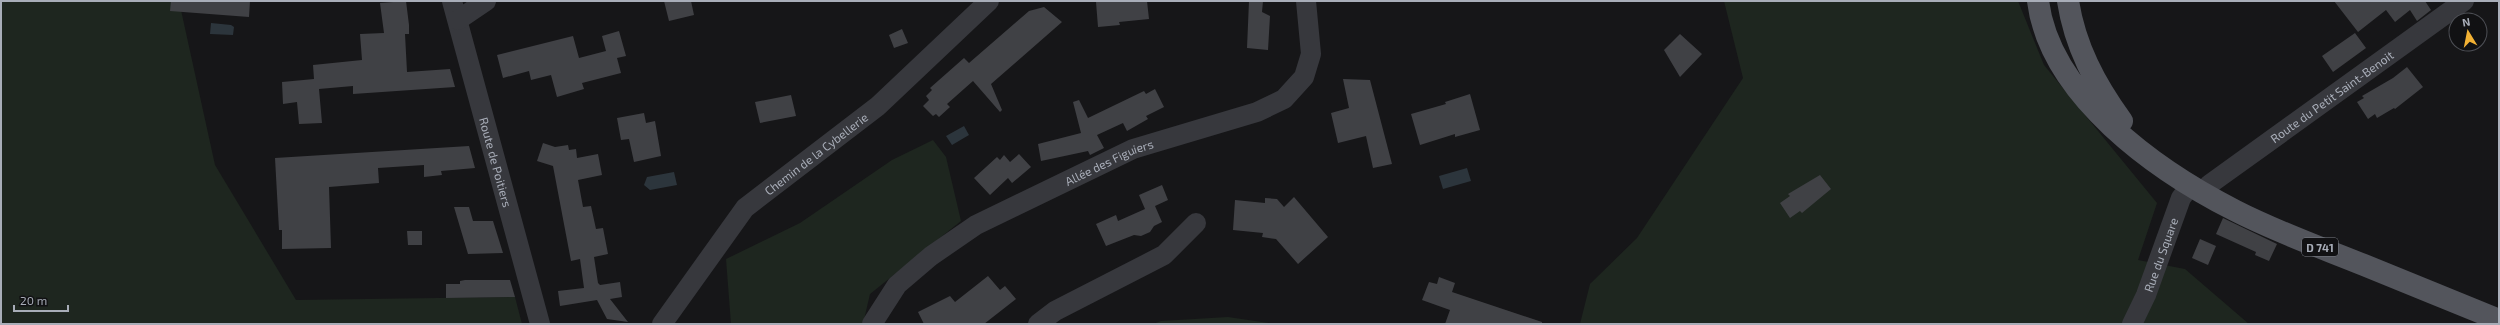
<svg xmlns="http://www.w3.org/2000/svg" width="2500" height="325" font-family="'Exo 2',sans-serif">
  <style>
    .green { fill: #1e261f }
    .water { fill: #2c353c }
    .building { fill: #404145 }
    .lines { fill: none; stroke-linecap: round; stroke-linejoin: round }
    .minor { stroke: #37383d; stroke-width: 20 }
    .major { stroke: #53555c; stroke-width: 22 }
    .labels { text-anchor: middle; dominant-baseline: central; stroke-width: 3; stroke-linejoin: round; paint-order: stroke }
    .shield { fill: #111113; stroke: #7b7e86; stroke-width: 1 }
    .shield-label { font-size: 11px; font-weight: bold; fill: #a8adb8 }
    .street-label { font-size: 12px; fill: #a8adb8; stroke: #111113 }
  </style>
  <rect width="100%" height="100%" fill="#161618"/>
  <path class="green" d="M1 1H179L215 165 296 300 515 297 522 324H1Z
    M1724 1H2018L2044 65 2157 203 2138 260 2185 269 2249 324H1580L1590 284 1637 238 1743 78Z
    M933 140 946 157 961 221 870 294 863 324H731L726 259 800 223 892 160Z
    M1228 317 1276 324H1153L1161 321Z"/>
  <path class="water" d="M211 23 231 25 234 27 233 35 210 34Z
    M964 126 969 135 952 145 946 136Z
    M1467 168 1471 181 1443 189 1439 176Z
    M674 172 677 185 650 190 644 185 647 177Z"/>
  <path class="building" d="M171 1H250L249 17 170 11Z
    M406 1 409 25V34H405L407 72 450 69 455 87 353 94V86L319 89 322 123 299 124 297 102 283 104 282 82 314 79 313 65 362 60 360 34 384 33 380 3Z
    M664 1H691L694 15 669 21Z
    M1110 1H1147L1149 19 1119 22 1120 25 1098 27 1096 2Z
    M1249 1H1263L1262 12 1270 16 1268 50 1247 48Z
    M2334 1H2425L2431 10 2417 21 2410 10 2395 22 2386 10 2358 32Z
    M1044 7 1062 22 991 84 1002 110 1000 112 973 81 947 104 950 107 939 117 936 114 933 116 923 106 929 100 926 96 932 90 930 88 964 58 969 63 1029 11Z
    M902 29 908 43 894 48 889 35Z
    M619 31 626 56 617 58 621 73 582 83 584 89 557 97 551 75 531 80 529 71 503 78 497 55 573 36 579 58 606 51 602 36Z
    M2355 33 2366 48 2333 72 2322 56Z
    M1680 34 1702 54 1680 77 1664 50Z
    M2407 67 2423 87 2395 109 2394 108 2377 118 2375 114 2368 119 2357 102 2364 98 2362 96 2393 78Z
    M1343 79 1370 80 1392 164 1373 168 1366 136 1338 143 1331 113 1349 108Z
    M1155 89 1164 107 1146 116 1148 119 1127 131 1123 123 1097 135 1104 148 1090 155 1088 151 1041 161 1038 144 1081 133 1073 102 1079 100 1088 118 1144 91 1146 94Z
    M1470 94 1480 130 1455 137V134L1420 145 1411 114 1446 104 1445 102Z
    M791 95 796 116 760 123 755 102Z
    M644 113 646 123 655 121 661 156 634 162 629 139 621 140 617 118Z
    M543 143 555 147 568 145 569 150 576 149 577 158 598 154 602 175 578 180 583 207 591 206 596 229 603 228 608 254 594 257 598 283 600 285 620 282 622 297 610 299 628 322 607 319 597 300 560 306 558 291 584 288 580 259 571 261 553 166 537 161Z
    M469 146 475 168 441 171 442 175 424 177V165L378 168 379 183 329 187 331 248 282 249V230H279L275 158Z
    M1019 154 1031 167 1012 183 1008 178 990 195 974 178 997 157 1000 160 1004 155 1010 162Z
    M1820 175 1831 189 1802 213 1800 211 1790 218 1780 203 1790 196 1788 194Z
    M1162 185 1168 200 1155 206 1162 222 1154 226 1150 232 1141 236 1134 235 1106 246 1096 224 1116 215 1118 221 1145 209 1139 195Z
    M1294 197 1328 237 1298 264 1276 239 1262 237 1263 233 1233 230 1235 200 1265 203V198L1277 199 1284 207Z
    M454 207H469L473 221H493L503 253 468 254Z
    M2223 218 2277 244 2269 261 2255 255 2256 252 2216 234Z
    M407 231H422V245H408Z
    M2200 239 2216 246 2208 265 2192 258Z
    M988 276 1000 290 1005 286 1016 299 984 324H924L918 312 950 296 955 302Z
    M1439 277 1455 283 1452 292 1542 322V324H1445L1450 310 1422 300 1429 282 1437 284Z
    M465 280H510L515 297 446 298V284H460V281Z"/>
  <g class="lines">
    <g class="minor">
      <path id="s1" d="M452 1 540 324"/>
      <path d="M458 20 486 1"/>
      <path id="s2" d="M2202 193 2210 184 2464 1"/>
      <path id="s3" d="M662 324 745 208 878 106 989 1"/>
      <path id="s4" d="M872 324 897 285 931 256 976 225 1133 149 1257 112 1284 99 1304 77 1311 54 1306 1"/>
      <path d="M1038 324 1055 311 1164 255 1196 223"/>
      <path id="s5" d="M2132 324 2146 295 2181 198 2190 186"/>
    </g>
    <path class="major" d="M2038 1C2050 96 2157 171 2236 211 2277 232 2322 248 2364 265 2409 283 2454 302 2499 320
      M2068 1C2075 46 2095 84 2122 121"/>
  </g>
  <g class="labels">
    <rect class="shield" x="2302" y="238" width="36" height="18" rx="3"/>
    <g class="shield-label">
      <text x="2320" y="247">D 741</text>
    </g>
    <g class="street-label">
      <text stroke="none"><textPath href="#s2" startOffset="162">Route du Petit Saint-Benoit</textPath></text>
      <text stroke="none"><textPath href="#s3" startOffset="232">Chemin de la Cybellerie</textPath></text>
      <text stroke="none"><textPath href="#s1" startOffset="167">Route de Poitiers</textPath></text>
      <text stroke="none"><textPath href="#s4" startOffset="293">Allée des Figuiers</textPath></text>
      <text stroke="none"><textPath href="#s5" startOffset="75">Rue du Square</textPath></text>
    </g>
  </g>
  <rect width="2500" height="325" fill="none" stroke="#a8adb8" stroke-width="4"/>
  <g transform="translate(2468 32) rotate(350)"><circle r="19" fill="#111113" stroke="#4d4f55"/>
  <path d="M0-3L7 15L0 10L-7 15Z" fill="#f2b134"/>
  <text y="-6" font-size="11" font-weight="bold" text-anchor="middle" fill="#a8adb8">N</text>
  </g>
  <path d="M14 305v6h54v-6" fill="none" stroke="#a8adb8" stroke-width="2"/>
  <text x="20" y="305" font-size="12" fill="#a8adb8" stroke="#111113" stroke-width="3" paint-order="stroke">20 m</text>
</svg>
